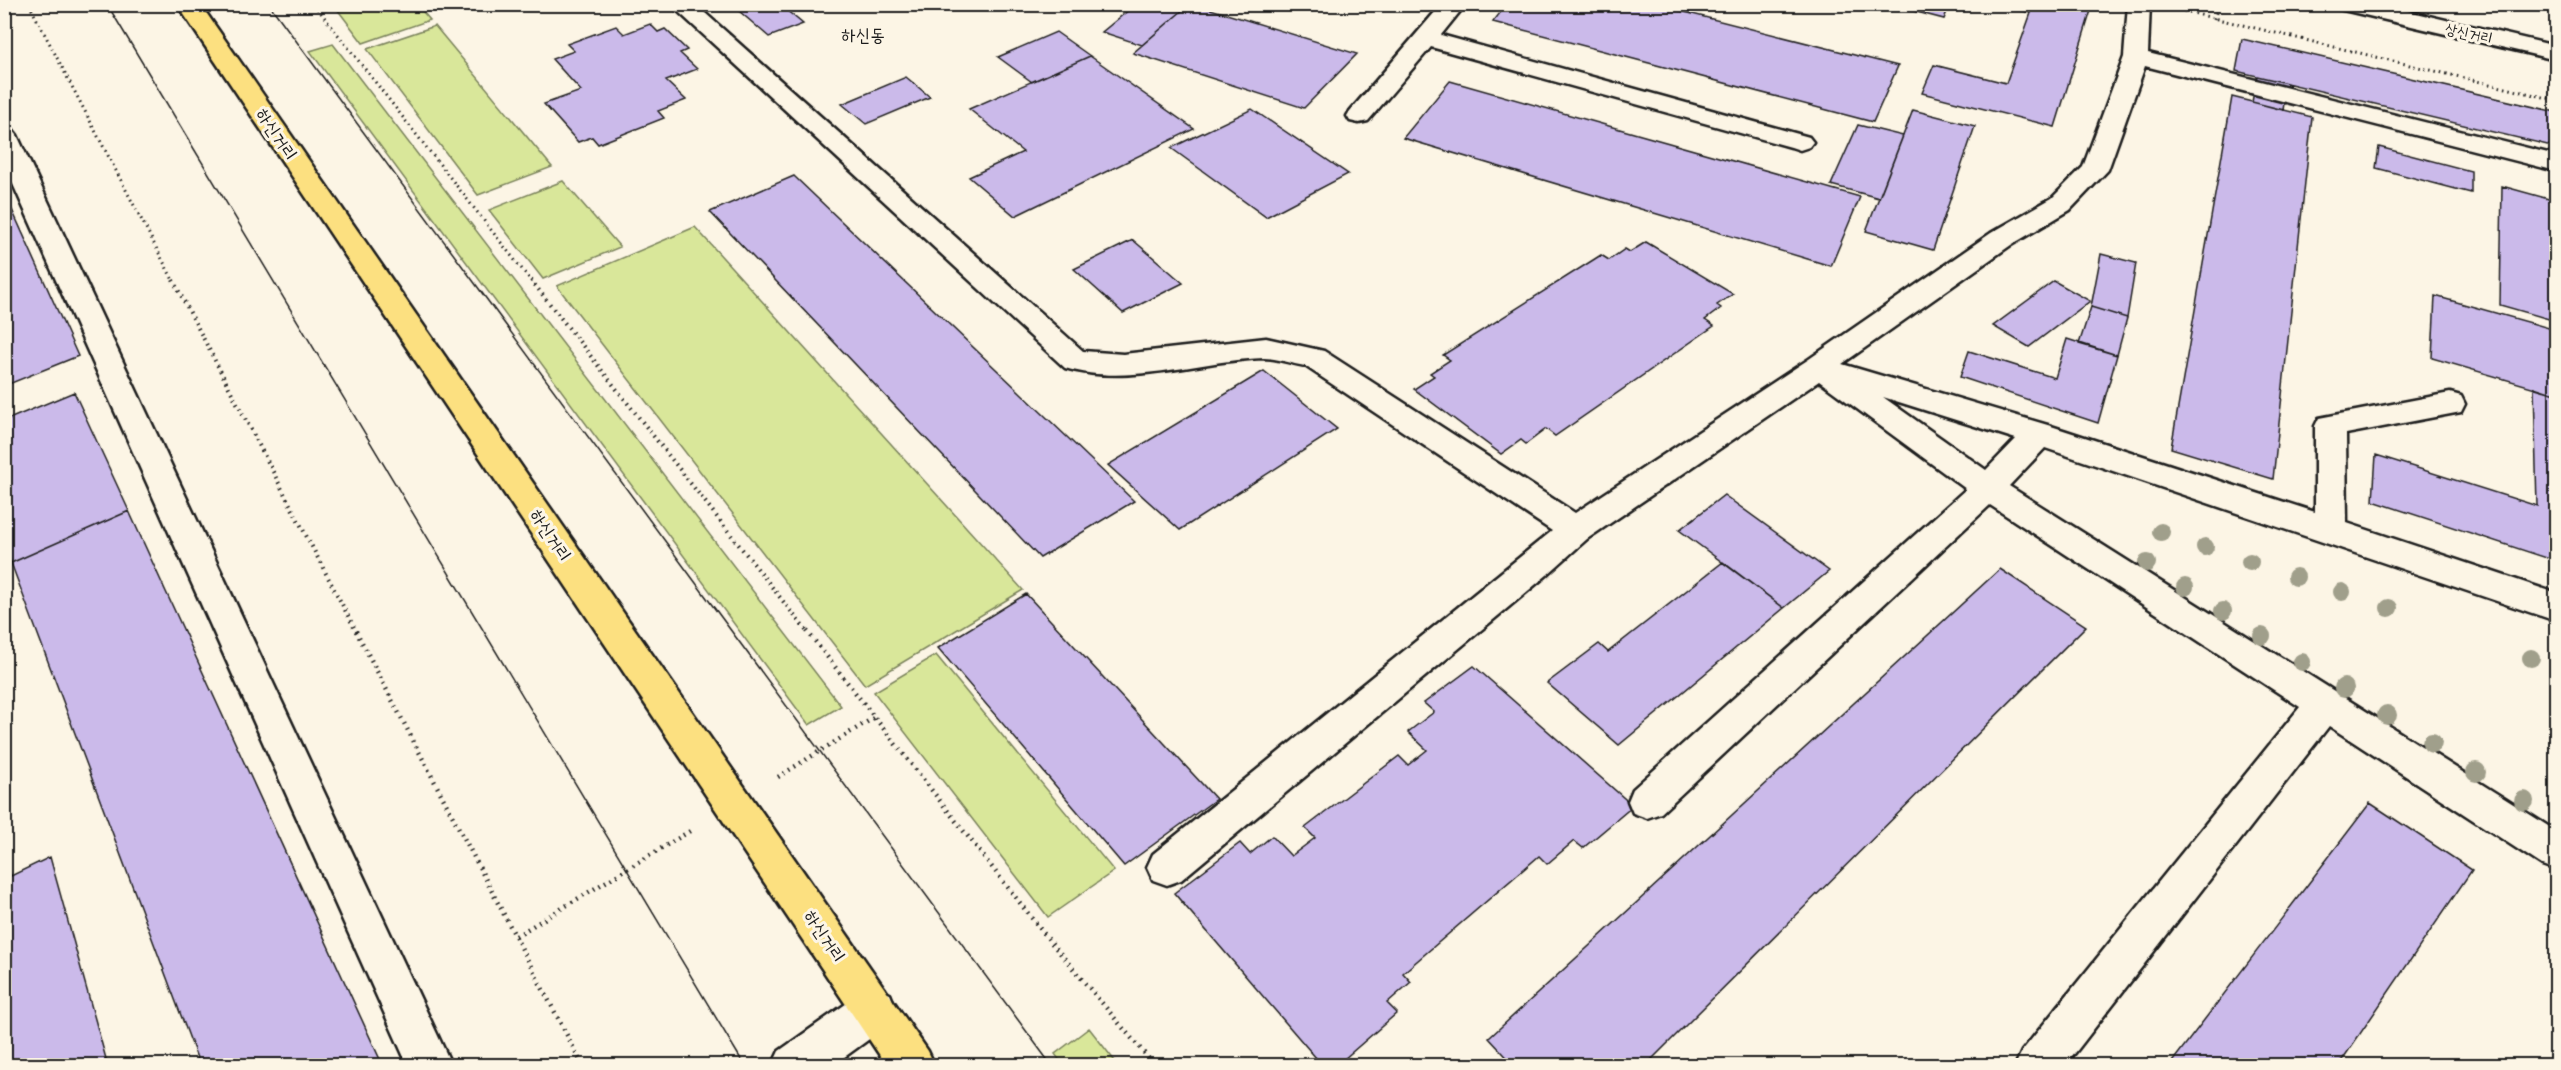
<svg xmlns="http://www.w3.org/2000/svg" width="2561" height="1070" font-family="Delius,'Poor Story',sans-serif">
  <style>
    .green { fill: #d9e79a; stroke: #7a825b; stroke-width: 1.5 }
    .building { fill: #cbbaea; stroke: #1c1c1c; stroke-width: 1.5 }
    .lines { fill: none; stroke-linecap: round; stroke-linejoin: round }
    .lane-casing { stroke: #1c1c1c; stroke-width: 5 }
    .street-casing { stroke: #1c1c1c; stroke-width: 5 }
    .secondary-casing { stroke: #1c1c1c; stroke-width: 5 }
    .primary-casing { stroke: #1c1c1c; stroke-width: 5 }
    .path-far2 { stroke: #1c1c1c; stroke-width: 3; stroke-dasharray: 1.5 4; stroke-linecap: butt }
    .path-far1 { stroke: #1c1c1c; stroke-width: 4; stroke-dasharray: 1.5 4.5; stroke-linecap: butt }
    .path { stroke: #1c1c1c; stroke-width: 4.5; stroke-dasharray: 1.5 5; stroke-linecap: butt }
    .lane { fill: #fcf5e5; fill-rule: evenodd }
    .street { fill: #fcf5e5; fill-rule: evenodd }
    .secondary { fill: #fcf5e5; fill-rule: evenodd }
    .primary { fill: #fce080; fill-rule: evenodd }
    .tram { stroke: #1c1c1c; stroke-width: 1.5 }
    .tree { fill: #a09f8b }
    .labels { text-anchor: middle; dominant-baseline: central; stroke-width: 6; stroke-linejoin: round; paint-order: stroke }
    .far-street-label { font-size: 15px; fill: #1c1c1c; stroke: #fcf5e5 }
    .far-quarter-label { font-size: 18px; fill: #1c1c1c; stroke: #fcf5e5 }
    .street-label { font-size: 18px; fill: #1c1c1c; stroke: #fcf5e5 }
  </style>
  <rect width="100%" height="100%" fill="#fcf5e5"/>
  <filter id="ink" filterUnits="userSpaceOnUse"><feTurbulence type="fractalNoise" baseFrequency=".0167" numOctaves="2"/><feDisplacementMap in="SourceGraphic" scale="12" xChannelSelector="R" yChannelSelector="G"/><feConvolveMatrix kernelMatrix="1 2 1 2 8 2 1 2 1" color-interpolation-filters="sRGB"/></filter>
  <g filter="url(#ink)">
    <path class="green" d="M334 5H417L430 20 363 43Z
      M435 26 552 167 478 195 367 49Z
      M333 44 841 706 809 725 310 51Z
      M563 181 620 247 543 279 489 210Z
      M695 227 1023 590 865 685 557 286Z
      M936 655 1114 871 1048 917 874 692Z
      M1089 1028 1118 1065H1063L1055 1054Z"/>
    <path class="building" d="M757 4H779L803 24 769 37 739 11Z
      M1136 4H1190L1142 45 1102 32Z
      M1190 4H1194L1357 54 1304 108 1133 53Z
      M1507 4H1653L1898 66 1873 122 1493 22Z
      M1886 4H1950L1944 19Z
      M1994 4H2093L2055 127 1922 93 1934 65 2006 83 2031 13Z
      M650 24 658 32 665 29 687 50 680 53 697 69 666 81 686 100 658 111 664 118 598 144 592 137 578 142 544 104 581 91 552 59 574 51 567 44 616 26 624 34Z
      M1056 32 1090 56 1032 82 998 57Z
      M2242 39 2556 112V147L2236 71Z
      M1090 56 1194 129 1015 216 969 177 1023 152 969 109Z
      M2257 76 2287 83 2283 110 2252 102Z
      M906 77 930 97 866 124 842 104Z
      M1450 81 1860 197 1831 266 1403 138Z
      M2232 97 2312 117 2273 479 2171 448Z
      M1252 109 1348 174 1266 217 1171 148Z
      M1913 110 1975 126 1933 250 1866 231Z
      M1858 125 1903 136 1879 198 1831 185Z
      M2379 147 2471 171V193L2376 168Z
      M794 176 1134 501 1040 558 710 212Z
      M2502 186 2556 201V321L2500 305Z
      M4 192 78 356 4 386Z
      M1133 240 1183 283 1123 313 1074 269Z
      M1646 242 1733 294 1717 305 1721 308 1705 320 1714 326 1555 436 1546 429 1526 444 1521 440 1501 454 1414 389 1434 376 1430 373 1450 360 1443 355 1601 255 1609 260 1625 249 1630 252Z
      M2101 254 2136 263 2127 318 2091 307Z
      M2054 281 2090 301 2029 347 1993 326Z
      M2435 296 2556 330V394L2432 358Z
      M2091 307 2127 318 2117 355 2079 344Z
      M2067 339 2117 355 2098 423 1960 377 1969 351 2055 378Z
      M1264 371 1337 429 1180 530 1108 465Z
      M2534 387 2556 394V561L2373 501 2376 455 2537 506Z
      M74 392 129 511 11 563 4 545V421Z
      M1724 495 1829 571 1784 608 1679 530Z
      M129 511 383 1066H200L11 563Z
      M1723 562 1784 608 1619 745 1547 683 1599 644 1608 652Z
      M2000 569 2086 626 1645 1066H1515L1489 1038Z
      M1026 594 1216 799 1124 866 938 648Z
      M1474 666 1633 806 1583 848 1574 841 1547 864 1539 856 1403 973 1411 982 1387 1003 1397 1013 1336 1066H1323L1174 893 1240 843 1250 854 1272 836 1291 856 1315 838 1305 828 1399 756 1408 765 1427 750 1408 732 1434 712 1424 703Z
      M2370 803 2472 870 2338 1066H2169Z
      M4 854 11 876 50 857 108 1066H4Z"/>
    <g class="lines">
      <defs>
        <path id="lane" d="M1442 4H1466L1441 35 1809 137 1813 142 1809 147 1800 150 1791 147 1431 47 1368 121 1359 123 1350 121 1347 116 1350 111Z"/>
        <path id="street" d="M670 4H695L1083 351 1123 354 1266 338 1324 351 1575 513 1809 359 1991 233 2052 198 2083 167 2124 57 2128 4H2150L2148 53 2556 155V171L2145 66 2108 170 2070 210 2011 245 1842 364 2051 426 2315 512V426L2319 418 2450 393 2461 396 2465 404 2461 412 2346 434 2347 523 2556 593V621L2045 448 2009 486 2556 831V870L2542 865 2329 726 2065 1066H2015L2022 1051 2300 707 1990 505 1661 813 1647 818 1633 813 1628 801 1633 789 1966 489 1819 381 1587 539 1547 575 1181 880 1167 885 1153 880 1147 867 1153 854 1552 531 1305 366C1292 364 1277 358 1264 358 1199 360 1129 387 1065 368ZM1883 397 2016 439 1986 470Z
          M4 128 13 130 17 135 452 1066H408L4 164Z
          M875 988 890 994 896 1009 890 1024 832 1066H772L779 1051 860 994Z"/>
        <path id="secondary" d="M2336 4H2378L2556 46V60L2339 9Z"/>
        <path id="primary" d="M177 4H200L928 1051 935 1066H887Z"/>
      </defs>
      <use href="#lane" class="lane-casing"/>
      <use href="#street" class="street-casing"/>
      <use href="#secondary" class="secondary-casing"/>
      <use href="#primary" class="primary-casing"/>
      <path class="path-far2" d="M29 4 174 282
        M314 4 532 282
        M2184 11 2556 100
        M2214 19 2219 4"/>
      <path class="path-far1" d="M173 280 357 633
        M531 280 808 633"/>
      <path class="path" d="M356 631 583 1066
        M807 631 1049 940 1155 1066
        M778 777 875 717
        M516 936 690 831"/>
      <use href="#lane" class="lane"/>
      <use href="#street" class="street"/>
      <use href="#secondary" class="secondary"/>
      <use href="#primary" class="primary"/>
      <path class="tram" d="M107 4 745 1066
        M269 4 1052 1066"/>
    </g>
    <g class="tree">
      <circle cx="2161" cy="532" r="9"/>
      <circle cx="2205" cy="547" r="9"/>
      <circle cx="2250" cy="562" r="9"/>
      <circle cx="2147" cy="563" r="9"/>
      <circle cx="2296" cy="577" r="9"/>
      <circle cx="2185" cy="587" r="9"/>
      <circle cx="2342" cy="592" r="9"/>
      <circle cx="2389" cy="608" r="9"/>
      <circle cx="2223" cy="611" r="9"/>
      <circle cx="2262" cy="636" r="9"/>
      <circle cx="2531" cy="658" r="9"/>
      <circle cx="2302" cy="662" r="9"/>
      <circle cx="2344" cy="688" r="10"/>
      <circle cx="2387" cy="715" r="10"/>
      <circle cx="2432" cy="743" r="10"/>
      <circle cx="2476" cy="772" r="10"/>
      <circle cx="2524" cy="801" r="10"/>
    </g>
  </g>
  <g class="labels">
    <g class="far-street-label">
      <text transform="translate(2469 33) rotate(13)">상신거리</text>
    </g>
    <g class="far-quarter-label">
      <text x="863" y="34">하신동</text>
    </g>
    <g class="street-label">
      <text transform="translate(277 134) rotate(56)">하신거리</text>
      <text transform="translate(551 535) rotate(56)">하신거리</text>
      <text transform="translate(825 936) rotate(56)">하신거리</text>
    </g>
  </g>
  <rect width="2561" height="1070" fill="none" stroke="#fcf5e5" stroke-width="24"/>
  <rect x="12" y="12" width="2537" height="1046" fill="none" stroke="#1c1c1c" stroke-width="2" filter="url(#ink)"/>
</svg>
